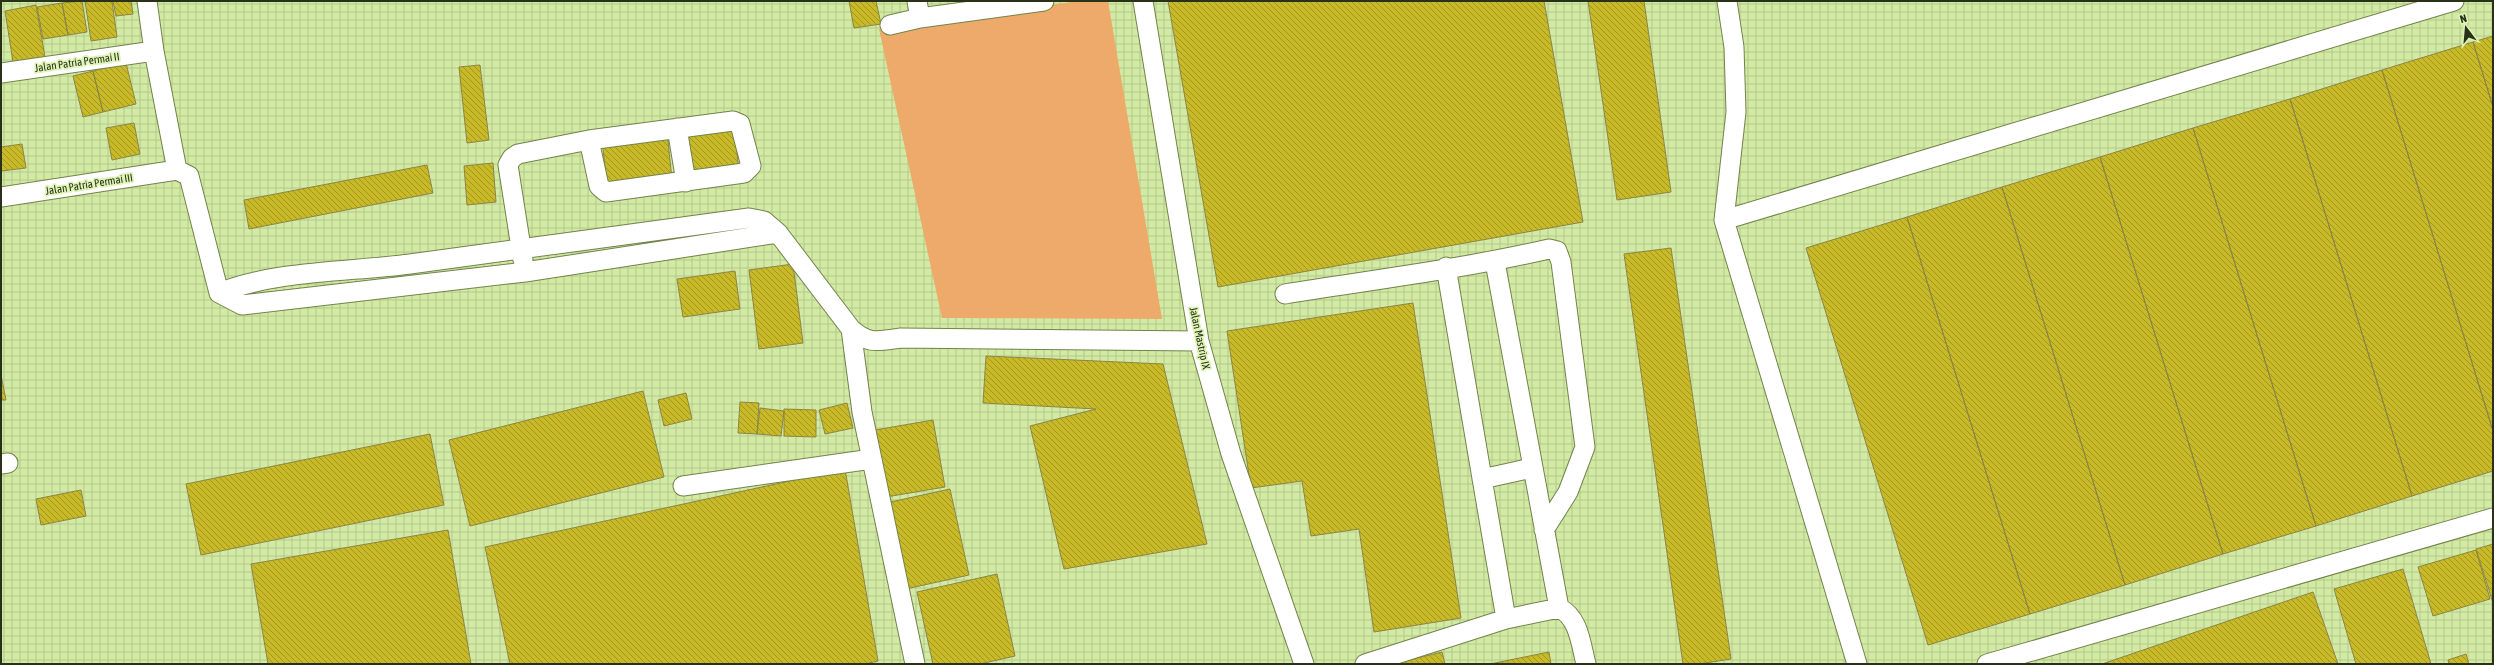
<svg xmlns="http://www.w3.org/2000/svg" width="2494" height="665" font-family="'Asap Condensed',sans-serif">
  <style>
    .industrial { fill: url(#industrial-grid) }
    .garden { fill: #eeaa6a }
    .building { fill: url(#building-back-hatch); stroke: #8c8546 }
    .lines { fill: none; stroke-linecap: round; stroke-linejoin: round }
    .minor-casing { stroke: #72844a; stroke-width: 21 }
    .minor { stroke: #fff; stroke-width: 19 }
    .labels { text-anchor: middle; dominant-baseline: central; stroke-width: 3.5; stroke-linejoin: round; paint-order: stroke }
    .street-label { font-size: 11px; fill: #293118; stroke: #def4b5 }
  </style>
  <defs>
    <pattern id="industrial-grid" width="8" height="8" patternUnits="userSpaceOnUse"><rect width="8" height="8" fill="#d2eaa4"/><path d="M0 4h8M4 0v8" fill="none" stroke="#b4c98c"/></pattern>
    <pattern id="building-back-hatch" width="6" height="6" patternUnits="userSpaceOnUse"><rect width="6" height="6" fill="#c7b927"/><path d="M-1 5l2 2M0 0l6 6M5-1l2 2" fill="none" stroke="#a29721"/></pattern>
  </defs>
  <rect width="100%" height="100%" fill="#def4b5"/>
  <path class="industrial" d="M1 1H2493V664H1Z"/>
  <path class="garden" d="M1079 1H1108L1162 319 942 318 879 29Z"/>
  <path class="building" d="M82 1 87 32 68 35 62 3Z
    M85 1H112L117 37 91 41Z
    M113 1H131L133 14 116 16Z
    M849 1H876L881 24 854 28Z
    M1168 1H1544L1583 222 1218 287Z
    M1588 1H1644L1671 192 1617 200Z
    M62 3 68 35 43 39 37 7Z
    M36 5 45 57 13 62 5 11Z
    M2493 36V107L2473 42Z
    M2473 42 2493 107V431L2382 70Z
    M126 63 136 104 103 112 93 71Z
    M480 65 489 140 467 143 459 67Z
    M2382 70 2493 431V471L2412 496 2290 99Z
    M93 71 103 112 83 117 73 76Z
    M2290 99 2412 496 2316 526 2193 128Z
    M134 123 140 154 112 160 106 128Z
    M734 125 739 171 685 176 681 130Z
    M2193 128 2316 526 2223 554 2100 157Z
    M667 132 672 179 607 186 602 139Z
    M22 144 26 168 1 171V147Z
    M2100 157 2223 554 2125 585 2002 187Z
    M493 163 496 202 467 205 464 166Z
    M427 165 433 193 249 229 244 200Z
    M2002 187 2125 585 2030 614 1907 217Z
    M1907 217 2030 614 1928 645 1806 248Z
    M1671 248 1731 659 1699 664H1683L1624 254Z
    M793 264 803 343 759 349 749 270Z
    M735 271 740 309 683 317 677 279Z
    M1413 303 1461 618 1374 632 1359 529 1311 536 1302 481 1251 488 1227 331Z
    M986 356 1163 364 1207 544 1064 569 1030 426 1096 409 983 403Z
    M1 375 6 400H1Z
    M643 391 664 477 470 526 449 440Z
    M686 393 692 419 664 426 658 400Z
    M740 402 759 403 757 434 738 433Z
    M847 403 853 428 825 434 819 410Z
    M760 408 784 411 781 436 757 434Z
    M784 409 816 410V437L784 436Z
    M933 420 945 487 886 497 875 430Z
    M430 434 444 505 201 555 186 484Z
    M845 469 878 661 865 664H510L485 547Z
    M950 489 969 575 906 589 886 503Z
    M81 490 86 516 41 525 36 499Z
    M448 530 471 664H268L251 564Z
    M2493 544V603L2476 549Z
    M2476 550 2490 599 2433 616 2418 567Z
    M2403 569 2431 664H2356L2334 589Z
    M997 574 1015 656 980 664H933L917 592Z
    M2313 592 2338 664H2102Z
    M1442 652 1445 664H1401V662Z
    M1549 652 1551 664H1490Z
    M2466 654 2469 664H2449L2448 660Z"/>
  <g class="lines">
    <defs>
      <path id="minor" d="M147 1 154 51 177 170 189 176 219 293 242 305 525 272 778 233
        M917 1 920 18
        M1143 1 1199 341 1231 454 1304 664
        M890 25 920 18 1044 1
        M1 73 154 51
        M677 128 686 182
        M1 197 177 170
        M1724 220 1736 112 1734 47 1727 1
        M523 260 508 165 512 158 518 154 589 140 733 121 740 124 751 166 744 173 606 192 599 186 589 140
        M1495 262 1559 608
        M1446 267 1506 619
        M219 293C277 270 349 272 410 264 523 249 636 233 749 218L764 221 778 233 851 329C869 345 878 341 901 338L1199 341
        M1285 294C1372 280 1462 269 1549 249L1557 251 1561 262 1585 447 1568 492 1544 530
        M851 329 862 412 915 664
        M1 464 8 463
        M1482 479 1532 468
        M683 486 872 459
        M1365 664 1506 619 1559 608C1579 617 1581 645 1586 664
        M1857 664 1724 220 2454 1
        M1987 664 2493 518"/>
    </defs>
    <use href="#minor" class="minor-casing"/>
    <use href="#minor" class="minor"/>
  </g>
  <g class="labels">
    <g class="street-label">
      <text transform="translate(77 62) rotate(-8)">Jalan Patria Permai II</text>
      <text transform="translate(89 184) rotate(-9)">Jalan Patria Permai III</text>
      <text transform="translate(1200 338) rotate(78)">Jalan Mastrip IX</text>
    </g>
  </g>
  <rect width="2494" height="665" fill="none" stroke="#293118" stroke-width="4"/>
  <g transform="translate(2466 28) rotate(344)" stroke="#def4b5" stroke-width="3" paint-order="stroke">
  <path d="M0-3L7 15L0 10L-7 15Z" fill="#293118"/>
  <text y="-6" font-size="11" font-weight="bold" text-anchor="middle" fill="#293118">N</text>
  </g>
</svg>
